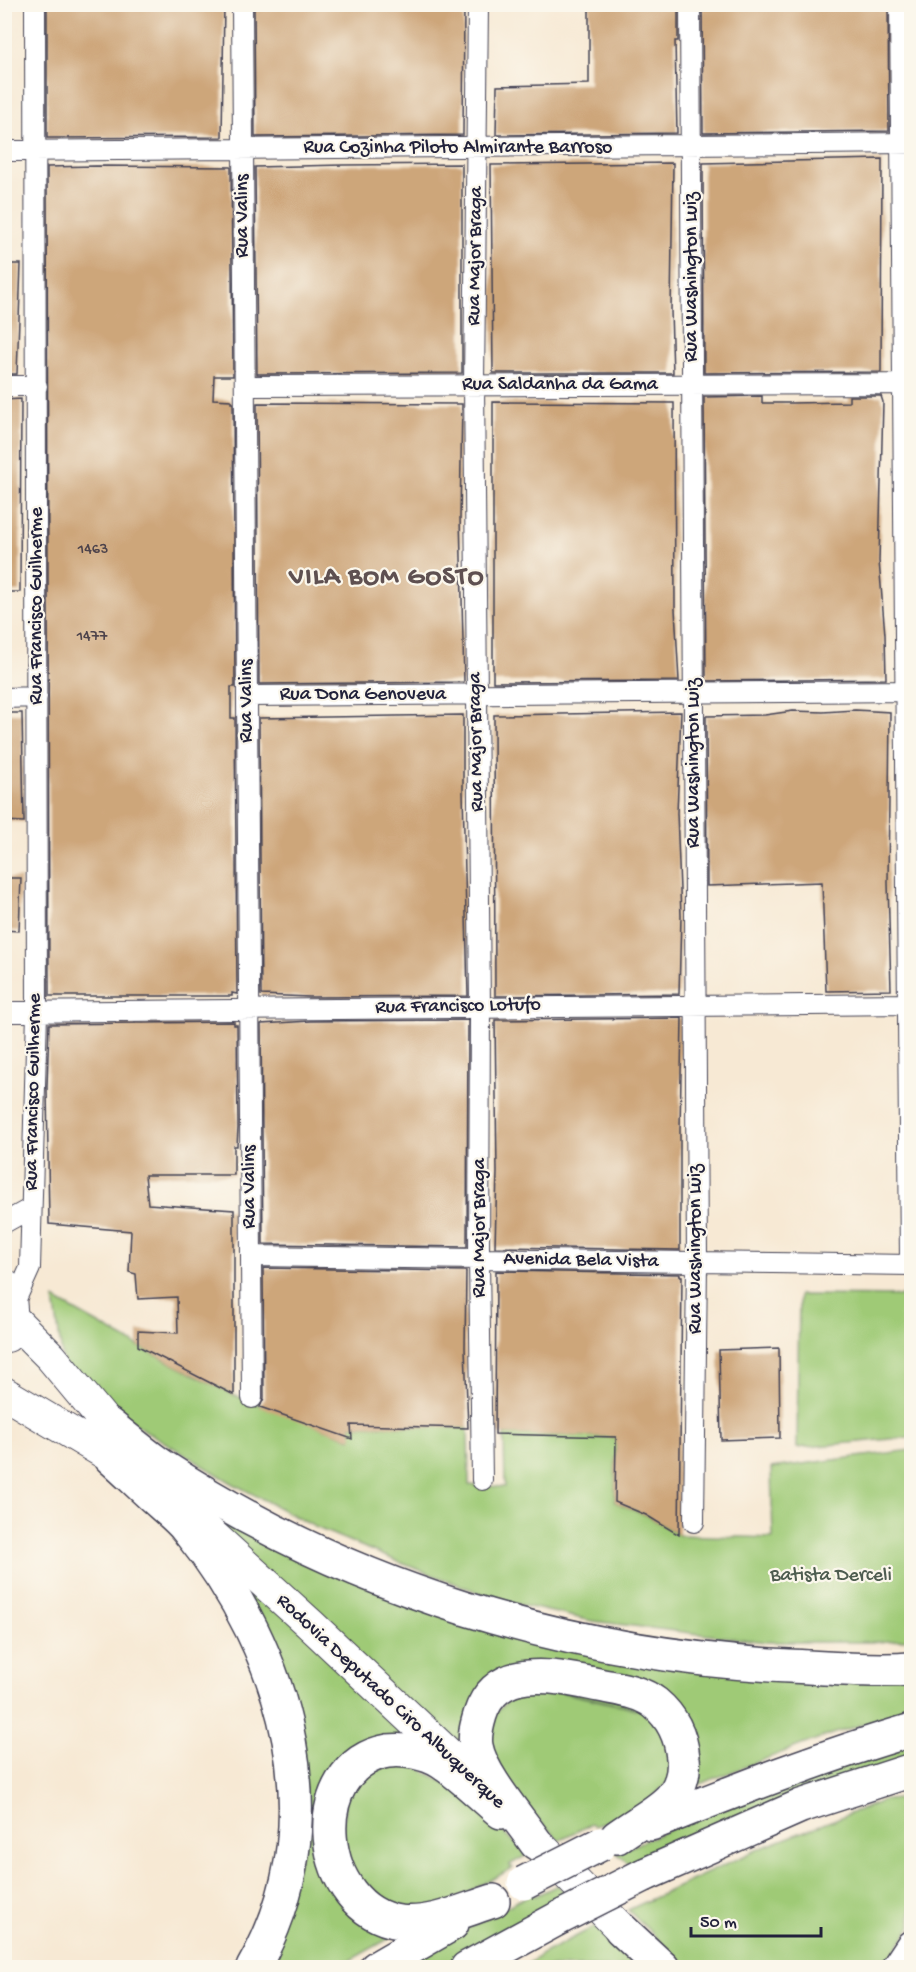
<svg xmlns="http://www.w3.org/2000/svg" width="916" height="1972" font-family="'Gochi Hand',sans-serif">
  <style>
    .green { fill: #9fca76; stroke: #607658; stroke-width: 1.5 }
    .building { fill: #cda67a }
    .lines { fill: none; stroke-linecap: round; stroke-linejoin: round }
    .street-casing { stroke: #424052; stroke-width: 22 }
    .primary-casing { stroke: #424052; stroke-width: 34 }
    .highway-casing { stroke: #424052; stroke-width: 36 }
    .street { stroke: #fff; stroke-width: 20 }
    .primary { stroke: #fff; stroke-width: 32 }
    .highway { stroke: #fff; stroke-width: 33 }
    .highway-bridge-casing { stroke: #424052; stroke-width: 36; stroke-linecap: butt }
    .highway-bridge { stroke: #fff; stroke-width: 33 }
    .labels { text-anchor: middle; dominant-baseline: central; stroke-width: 4.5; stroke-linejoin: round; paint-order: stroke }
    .number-label { font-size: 16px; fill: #4d434b }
    .street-label { font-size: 20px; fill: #22223b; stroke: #fbf7ec }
    .park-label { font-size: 20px; fill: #4e5d50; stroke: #fbf7ec }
    .district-label { font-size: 26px; font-weight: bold; letter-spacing: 1.5px; fill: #5e5051; stroke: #fbf7ec }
  </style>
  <rect width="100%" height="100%" fill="#fbf7ec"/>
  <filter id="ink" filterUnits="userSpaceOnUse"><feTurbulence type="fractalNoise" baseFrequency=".0167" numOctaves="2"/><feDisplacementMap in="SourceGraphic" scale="12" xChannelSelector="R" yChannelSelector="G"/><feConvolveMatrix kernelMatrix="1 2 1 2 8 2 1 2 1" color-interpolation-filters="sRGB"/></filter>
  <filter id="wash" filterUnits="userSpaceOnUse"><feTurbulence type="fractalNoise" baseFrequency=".008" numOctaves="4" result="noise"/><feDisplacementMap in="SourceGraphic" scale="24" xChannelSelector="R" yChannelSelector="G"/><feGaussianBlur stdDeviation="1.35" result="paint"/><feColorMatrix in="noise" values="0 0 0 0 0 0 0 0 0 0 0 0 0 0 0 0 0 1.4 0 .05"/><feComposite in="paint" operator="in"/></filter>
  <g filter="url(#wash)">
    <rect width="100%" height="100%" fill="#f7e9d4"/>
    <path class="green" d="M799 1295 911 1296V1437L797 1448Z
      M54 1299 138 1346 234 1395 351 1439V1425L468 1428 469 1485 505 1487 504 1434 616 1437 615 1502 646 1515 679 1535 773 1538 771 1468 911 1450V1639L878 1642H766L592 1621 499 1600 404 1564 315 1527 232 1483 136 1425 63 1363Z
      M173 1487 442 1610 911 1677V1709L820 1738 687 1789 680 1719 498 1678 477 1769Z
      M246 1576 429 1745 376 1746 322 1843 399 1933 338 1967H265L303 1848 237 1586Z
      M527 1683 656 1713 676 1773 645 1806 595 1826 591 1824 559 1840 501 1783 485 1723Z
      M911 1742V1759L634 1869 617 1853 702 1815Z
      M400 1757 471 1798 527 1855 509 1865 513 1868 443 1906 427 1912 372 1903 340 1856 346 1789Z
      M901 1799 911 1803V1926L885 1967H686L628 1910 761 1848 885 1800Z
      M558 1885 568 1896 551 1909 448 1967 395 1968 532 1893 535 1896Z
      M596 1926 634 1967H524L542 1954Z"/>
    <g id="blocks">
      <path class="building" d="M47 4H224L222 137 47 138Z
        M254 4H464L463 135 255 137Z
        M589 4H678V41H675L677 133 496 135 497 86 589 84Z
        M702 4H888L889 131 703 133Z
        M882 159 881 372 704 373 703 163Z
        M673 163 671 311 673 373H493L491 165Z
        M462 164V373L257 374 255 167 343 165Z
        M96 166 231 167 233 376H214L213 399 231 400V403H233L235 687H231V718H235L237 994 232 993V996H49L47 167Z
        M4 264H21L17 374H4Z
        M762 396V403H791L849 402V396H881L883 402 879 561 885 635 886 679 706 681 704 397Z
        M21 399 20 592H4V400Z
        M493 402 674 403 675 609 679 681 493 682Z
        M257 403 462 404 460 517 464 682 259 684Z
        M855 710 890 712 888 883 891 990 826 991 822 882 707 886 706 716 765 715 793 711 823 712Z
        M681 712 677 813 681 916 679 994 495 996 494 715Z
        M4 713H22L24 822 4 821Z
        M463 715V792L468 996 310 997 261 995 259 718Z
        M4 878H21L19 931 4 930Z
        M682 1018 680 1129V1250L495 1247 497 1172 495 1020Z
        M468 1020 467 1247 263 1244 261 1024 310 1021Z
        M234 1022V1025H237L238 1128 237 1146H234V1175H145L148 1204 234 1210V1395L138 1346V1331L178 1333 177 1297 138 1299 136 1274 129 1272 131 1231 49 1224 47 1087 49 1024Z
        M263 1268 466 1271 465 1348 468 1428 351 1425 352 1439 260 1407 264 1398Z
        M496 1271 680 1274V1276H682L679 1535 646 1515 615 1502 616 1437 495 1434Z
        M779 1348 780 1438 721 1440 719 1350Z"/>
    </g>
  </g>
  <g filter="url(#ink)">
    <use href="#blocks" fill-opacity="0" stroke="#424052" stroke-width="1.5"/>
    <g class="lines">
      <defs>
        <path id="street" d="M242 4 252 1398
          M478 4 474 384 480 1006 479 1260 482 1480
          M690 4 697 1262 694 1522
          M900 4 910 1265
          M4 151 912 143
          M4 386H37
          M245 386 912 384
          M247 696 912 691
          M4 698 37 697
          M4 1012 912 1004
          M4 1223 31 1208
          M251 1256 912 1265
          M12 1308 30 1268 37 1012 35 4"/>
        <path id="primary" d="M4 1285C14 1302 12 1318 7 1336
          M12 1318 51 1357 125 1446
          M4 1393 135 1471
          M180 1506 311 1625 465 1770
          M540 1846 621 1929"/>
        <path id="highway" d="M108 1424C126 1438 145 1455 165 1468 351 1589 568 1655 789 1666 830 1668 871 1672 912 1669
          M111 1458C128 1473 144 1489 161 1504 170 1512 180 1520 187 1529 288 1653 336 1822 253 1968
          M651 1824C737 1790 823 1756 912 1730
          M536 1843C519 1818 481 1775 476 1746 474 1735 477 1725 480 1715 497 1661 558 1677 599 1685 617 1689 640 1691 655 1703 672 1717 681 1736 683 1758 685 1773 680 1789 669 1800 656 1813 633 1825 617 1837
          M644 1875 801 1806 912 1770
          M493 1901C464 1910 430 1926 400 1922 317 1911 301 1766 388 1751 405 1749 426 1753 441 1762 459 1773 483 1797 501 1812
          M621 1929 663 1968
          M376 1968 452 1924
          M467 1968 559 1918
          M898 1968 912 1947"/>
      </defs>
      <use href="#street" class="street-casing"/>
      <use href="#primary" class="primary-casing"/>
      <use href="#highway" class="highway-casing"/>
      <use href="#street" class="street"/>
      <use href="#primary" class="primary"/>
      <use href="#highway" class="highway"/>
      <defs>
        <path id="highway-bridge" d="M524 1883 601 1844
          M559 1918 644 1875"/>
      </defs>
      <use href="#highway-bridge" class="highway-bridge-casing"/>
      <use href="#highway-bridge" class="highway-bridge"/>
    </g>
  </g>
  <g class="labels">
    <g class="number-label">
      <text x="93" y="550">1463</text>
      <text x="92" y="637">1477</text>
    </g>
    <g class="street-label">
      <text x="458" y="148">Rua Cozinha Piloto Almirante Barroso</text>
      <text transform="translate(243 216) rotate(-90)">Rua Valins</text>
      <text transform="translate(476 256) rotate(-89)">Rua Major Braga</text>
      <text transform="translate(692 277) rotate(-90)">Rua Washington Luiz</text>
      <text x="560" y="385">Rua Saldanha da Gama</text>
      <text transform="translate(37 606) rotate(-90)">Rua Francisco Guilherme</text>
      <text x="363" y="695">Rua Dona Genoveva</text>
      <text transform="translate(247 701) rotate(-90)">Rua Valins</text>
      <text transform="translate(477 742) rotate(-91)">Rua Major Braga</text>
      <text transform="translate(694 763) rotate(-90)">Rua Washington Luiz</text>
      <text transform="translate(458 1007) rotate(-1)">Rua Francisco Lotufo</text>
      <text transform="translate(34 1092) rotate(-89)">Rua Francisco Guilherme</text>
      <text transform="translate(250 1187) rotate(-90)">Rua Valins</text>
      <text transform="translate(480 1228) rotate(-90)">Rua Major Braga</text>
      <text transform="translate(696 1249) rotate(-90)">Rua Washington Luiz</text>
      <text transform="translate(581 1261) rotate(1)">Avenida Bela Vista</text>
      <text transform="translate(390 1702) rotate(43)">Rodovia Deputado Ciro Albuquerque</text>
    </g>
    <g class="park-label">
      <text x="831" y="1576">Batista Derceli</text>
    </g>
    <g class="district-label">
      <text x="387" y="578">VILA BOM GOSTO</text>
    </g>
  </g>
  <rect width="916" height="1972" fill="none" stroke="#fbf7ec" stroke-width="24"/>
  <path d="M691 1927v9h130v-9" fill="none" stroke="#22223b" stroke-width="3"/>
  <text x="700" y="1927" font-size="18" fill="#22223b" stroke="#fbf7ec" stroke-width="4.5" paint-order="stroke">50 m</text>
</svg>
